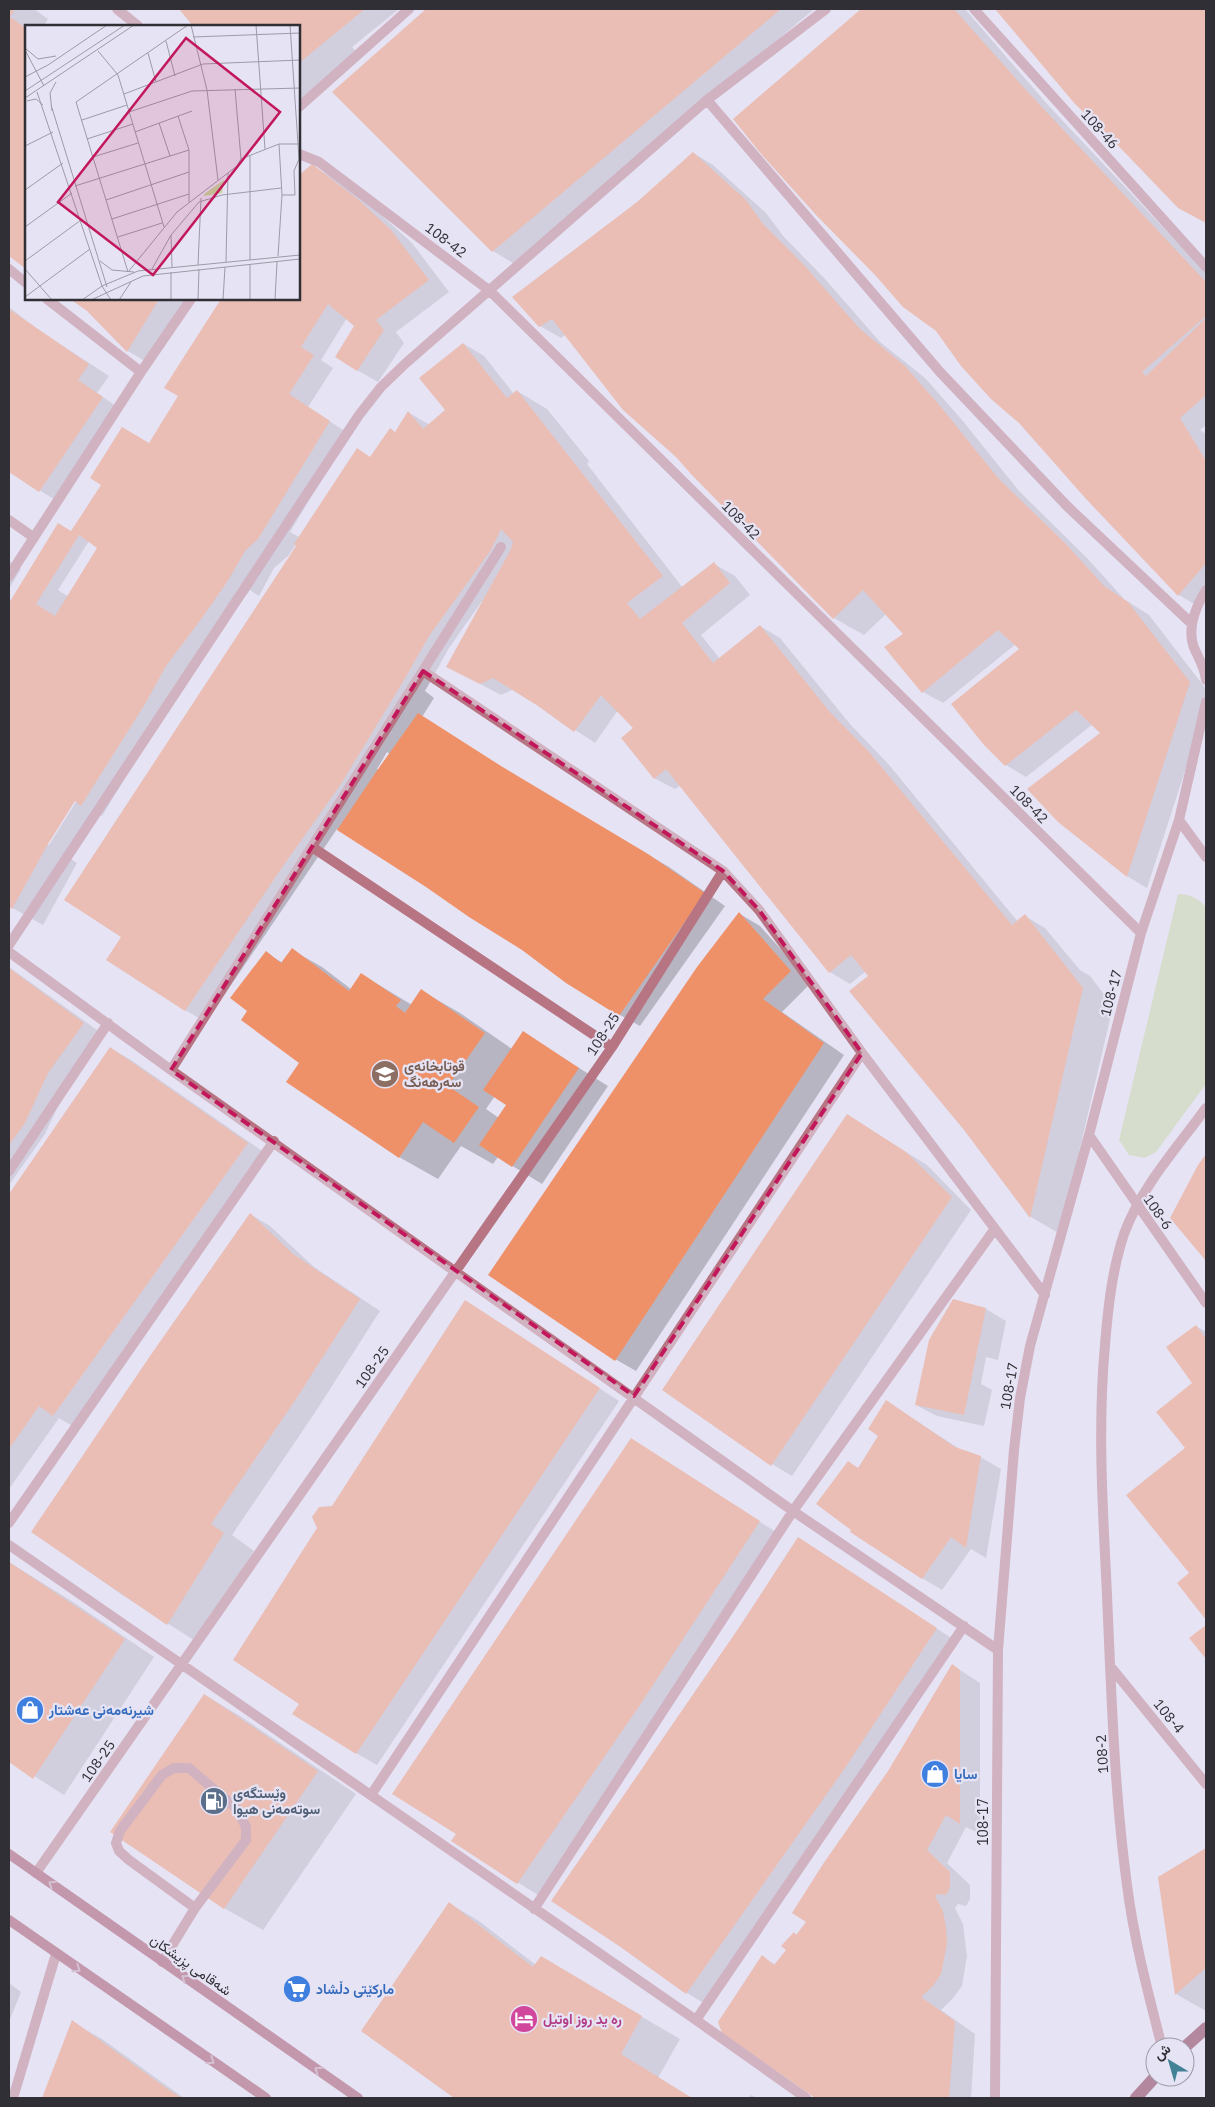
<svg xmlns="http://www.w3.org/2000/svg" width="1215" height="2107" font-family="'IBM Plex Sans',Vazirmatn,sans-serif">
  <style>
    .green { fill: #c5d69e }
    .shadow { fill: #0003; fill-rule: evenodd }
    .building { fill: #ef9168; fill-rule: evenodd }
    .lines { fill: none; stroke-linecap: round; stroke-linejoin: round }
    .service { stroke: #b77584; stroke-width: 10 }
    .minor { stroke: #b77584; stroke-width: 10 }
    .secondary { stroke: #993c56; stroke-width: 10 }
    .primary { stroke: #761a39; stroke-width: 12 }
    .oneway { stroke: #c398ad }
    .marked { fill: none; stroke: #c2185b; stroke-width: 4; stroke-dasharray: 10 6; stroke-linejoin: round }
    .labels { text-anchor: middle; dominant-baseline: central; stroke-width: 4.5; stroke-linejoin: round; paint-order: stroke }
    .street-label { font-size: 14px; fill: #302f35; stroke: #e6e3f4 }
    .education-label { font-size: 14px; font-weight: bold; fill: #785e54; stroke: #e6e3f4; text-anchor: start }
    .shop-label { font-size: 14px; font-weight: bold; fill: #366cbe; stroke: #e6e3f4; text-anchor: start }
    .service-label { font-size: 14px; font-weight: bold; fill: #4e5e75; stroke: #e6e3f4; text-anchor: start }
    .hotel-label { font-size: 14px; font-weight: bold; fill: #b23c85; stroke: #e6e3f4; text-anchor: start }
    .inset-road { fill: none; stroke: #9d9ba8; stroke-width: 1 }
    .view { fill: #c2185b; fill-opacity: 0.15; stroke: #c2185b; stroke-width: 2.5 }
    .inset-edge { fill: none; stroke: #302f35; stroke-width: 2.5 }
  </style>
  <rect width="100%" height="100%" fill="#e6e3f4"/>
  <path class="green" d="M1178 894C1190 894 1198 898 1206 907V1084L1156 1152 1145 1158 1129 1155 1119 1140Z"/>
  <path class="shadow" d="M9 9H34L48 19 44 26H26V268L9 254Z
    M180 9H399L352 47 359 55 299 104V26H195Z
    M429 9H814L513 263 493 251 334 92Z
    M863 9H965L1047 104 1206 273V425L1200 430 1206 434V599L1199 607 1179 595 1148 563 937 330 735 119Z
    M996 9H1206V222L1179 207 1109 134 1076 103Z
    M693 153 713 165 766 213 784 237 825 279 880 342 925 378 962 420 1019 491 1087 558 1124 599 1149 615 1206 689V706L1147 888 1127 876 1059 821 1102 733 1093 724 1026 777 1006 765 1021 649 1016 644 943 703 923 692 905 634 886 614 864 635 834 618 566 334 561 338 540 326 514 297 638 203Z
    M312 166 333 178 380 214 412 243 449 292 396 332 404 343 378 382 357 370 356 326 347 318 321 360 333 368 308 407 349 434 290 532 299 537 371 458 396 433 409 413 430 425 446 410 464 344 484 356 514 394 517 391 547 409 589 461 587 464 683 588 714 564 735 576 750 595 701 635 720 659 760 626 780 638 850 724 890 766 1018 922 1025 916 1045 928 1080 970 1090 976 1113 1006 1060 1234 1031 1217 965 1129 866 971 850 984 830 972 681 785 675 789 654 778 635 728 618 710 595 743 514 689 501 695 448 667 484 602 482 601 449 648 425 691 434 698 422 717 521 779 669 867 725 906 640 1026 620 1015 523 948 337 829 206 1022 185 1010 123 937 297 547 296 544 288 556 274 568 259 596 250 590 186 678 102 816 95 812 68 857 77 863 43 925 9 906V604L59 525 72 532 149 444 180 396 166 387 222 299H299V177ZM89 541 99 547 69 597 58 590ZM387 752 390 754 379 770 377 769ZM77 796 79 797 49 845H46Z
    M71 299H187L148 363 128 351 88 310Z
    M9 307 37 329 109 376 97 393 122 410 60 503 9 471Z
    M9 561 21 569 9 589Z
    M740 914 760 926 811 983 782 1012 844 1055 636 1371 615 1359Z
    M292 950 322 967 351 989 361 974 412 1005 422 991 460 1013 512 1049 523 1033 608 1086 542 1184 498 1157 493 1164 461 1146 438 1179 399 1157 249 1011 266 953 283 963ZM495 1096 508 1105 499 1118 486 1109Z
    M9 967 104 1035 68 1085 45 1134 9 1185Z
    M110 1048 131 1060 268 1155 74 1427 59 1418 9 1489V1195Z
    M848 1116 927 1165 971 1210 792 1476 772 1464Z
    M1206 1156V1259L1201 1252 1199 1166Z
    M250 1214 270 1226 314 1267 380 1311 316 1411 232 1535 254 1551 197 1642 121 1594 32 1532Z
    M465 1301 619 1401 377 1765 356 1753 300 1703 333 1507Z
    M986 1309 1006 1321 998 1360 986 1357 981 1384 992 1390 984 1426 937 1416 916 1405Z
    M1196 1326 1206 1332V1618L1179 1583 1191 1573 1187 1449 1194 1383Z
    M887 1402 961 1450 980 1457 1001 1469 986 1558 971 1549 942 1590 922 1578 859 1469 880 1436Z
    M632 1440 779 1534 538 1895 452 1841 457 1834Z
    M798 1539 956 1641 707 2005 687 1993 741 1627Z
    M9 1562 73 1602 154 1657 64 1795 9 1760Z
    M952 1665 980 1683V1834L966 1827 947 1863 970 1885V1899L966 1906 958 1904 955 1908 963 1924 967 1956 962 1986 954 1997 941 2010 975 2034 971 2098H816L723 2033 762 1957 776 1965 788 1950 794 1933 798 1936 808 1922 889 1772Z
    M205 1695 243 1718 356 1794 263 1930 224 1908Z
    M1206 1849V2011L1176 1994 1159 1878Z
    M450 1904 479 1921 536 1965 541 1958 680 2039 658 2078 691 2098H456L363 2030Z
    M9 1983 21 1992 9 2022Z
    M72 2022 102 2039 184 2098H44Z
    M751 2095 757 2098H748Z"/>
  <path class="building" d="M9 9H15L10 17 26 28V269L9 256Z
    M179 9H365L299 63V26H193Z
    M426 9H781L492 252 332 92Z
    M861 9H954L1026 90 1206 282V316L1142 372 1146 376 1206 318V395L1180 418 1206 461V563L1178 596 1087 500 1019 423 991 399 961 366 936 331 903 307 875 275 817 216 762 155 733 119Z
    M995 9H1206V223L1178 208 1108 135 1075 104Z
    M693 152 746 200 763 224 804 265 860 329 904 365 941 407 998 478 1066 544 1104 586 1128 602 1190 682 1127 877 1058 822 1027 789 1100 733 1076 710 1005 766 984 745 951 704 1019 649 998 630 922 693 884 647 903 634 863 590 833 619 691 474 676 457 623 410 552 319 539 327 512 297 637 202Z
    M312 164 360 201 391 230 429 280 376 320 384 330 357 371 335 357 354 326 328 304 301 347 314 355 289 394 330 421 258 539 245 551 229 579 202 618 166 666 145 704 81 806 75 801 48 844 12 909 9 907V603L58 523 71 531 101 485 90 478 122 427 149 443 178 396 164 388 221 299H299V175ZM79 535 97 548 55 616 36 604Z
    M70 299H159L127 352 87 311Z
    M9 309 89 364 78 380 103 397 39 492 9 472Z
    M463 343 507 398 517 390 663 576 627 603 640 619 714 562 730 583 682 623 713 663 760 625 829 711 870 753 1012 925 1025 914 1083 988 1030 1218 964 1130 849 991 868 976 851 955 829 973 666 769 654 779 621 738 633 728 601 695 574 732 538 706 493 678 480 684 446 667 510 551 513 542 501 529 491 550 429 636 404 680 341 784 281 869 185 1011 106 960 121 937 64 900 296 546 294 544 357 448 370 457 390 428 395 432 408 411 423 429 445 410 419 378Z
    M418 713 501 766 648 854 705 893 619 1016 566 983 522 950 469 917 426 887 337 830 376 772Z
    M739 912 791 971 763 999 824 1043 615 1361 488 1275 697 967Z
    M292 948 349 991 361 973 401 1000 396 1006 405 1013 421 989 485 1033 448 1086 479 1107 454 1143 423 1122 399 1158 286 1082 299 1063 241 1020 247 1011 230 998 266 951 281 963Z
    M9 968 84 1023 48 1073 25 1123 9 1145Z
    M523 1031 579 1068 512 1167 479 1145 506 1105 483 1090Z
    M110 1047 248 1143 53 1416 39 1406 9 1449V1194Z
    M847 1114 906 1152 952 1197 771 1466 662 1390Z
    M1206 1154V1261L1170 1218 1198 1165Z
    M250 1213 293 1254 360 1299 296 1399 211 1524 224 1533 167 1625 31 1532 150 1356Z
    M953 1299 986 1308 964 1415 915 1405 929 1340Z
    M465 1300 600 1388 356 1754 292 1714 299 1704 233 1660 317 1528 312 1517 319 1507 332 1506Z
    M1196 1325 1206 1339V1620L1177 1583 1189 1573 1126 1495 1185 1448 1156 1412 1192 1383 1166 1347Z
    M886 1400 955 1447 981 1456 966 1548 951 1537 922 1579 850 1532 851 1530 816 1504 848 1461 858 1468 878 1436 868 1429Z
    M631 1438 760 1521 642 1702 517 1884 451 1841 456 1834 392 1794Z
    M798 1537 937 1628 845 1768 686 1994 619 1946 551 1901 740 1626Z
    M9 1562 125 1639 33 1779 9 1762Z
    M1206 1625V1659L1189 1638Z
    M952 1664 960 1670V1824L946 1815 927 1850 950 1872V1887L946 1895 937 1894 935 1896 943 1911 946 1927 947 1944 941 1974 933 1986 921 1997 955 2021 949 2098H815L722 2033 718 2022 762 1955 774 1965 786 1950 781 1946 794 1932 796 1935 806 1922 792 1913 823 1864 888 1771Z
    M204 1694 318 1771 224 1909 110 1832Z
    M1206 1848V1968L1175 1995 1158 1877Z
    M449 1902 533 1967 541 1956 642 2016 621 2054 692 2098H454L361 2031Z
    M72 2020 169 2090 182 2098H42Z"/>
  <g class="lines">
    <path class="service" d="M162 1962 195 1908 246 1840V1827L237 1809 189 1768H174L162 1775 120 1831 116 1843 119 1851 129 1860 195 1908"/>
    <path class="minor" d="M117 9 138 26
      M974 9 1206 267
      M707 100 940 372 1067 506 1192 624
      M299 107 409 9
      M299 154 319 162 490 291 1141 933
      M9 269 26 283
      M47 299 141 372
      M9 520 33 537
      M9 576 141 372 191 299
      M1206 590C1195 608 1186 630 1195 650 1200 660 1205 669 1206 680
      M423 671 723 871 759 910 862 1053 1045 1295
      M1179 820 1206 857
      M312 847 612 1047
      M9 945 359 415 381 387 406 363 707 100 826 9
      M9 952 171 1070 793 1511 998 1650
      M171 1070 501 547
      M1089 1135 1206 1303
      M9 1171 108 1023
      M9 1523 274 1141
      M9 1545 696 2020 806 2098
      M1110 1666 1206 1784
      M371 1795 862 1053
      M36 1873 612 1047 723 871
      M534 1909 793 1511 994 1230
      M696 2020 964 1626
      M1162 2047C1148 1993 1134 1940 1127 1885 1113 1782 1111 1677 1106 1574 1102 1497 1098 1421 1105 1345 1108 1308 1112 1270 1124 1234 1141 1187 1177 1148 1206 1108
      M13 2098 56 1954
      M995 2098 998 1650 1014 1450 1020 1398 1030 1346 1089 1135 1141 933 1179 820 1206 702"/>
    <path class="secondary" d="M9 1854 358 2098
      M9 1920 266 2098"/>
    <path class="primary" d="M1185 2047 1206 2028
      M1136 2098 1155 2077"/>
  </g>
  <defs><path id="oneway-chevron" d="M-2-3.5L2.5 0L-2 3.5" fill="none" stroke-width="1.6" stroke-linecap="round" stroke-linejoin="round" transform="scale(1.25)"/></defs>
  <g class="oneway">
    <use href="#oneway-chevron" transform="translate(52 1884) rotate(-145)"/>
    <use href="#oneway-chevron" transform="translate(77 1969) rotate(34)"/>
    <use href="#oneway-chevron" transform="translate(185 1978) rotate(-145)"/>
    <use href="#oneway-chevron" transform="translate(211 2061) rotate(34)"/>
    <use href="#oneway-chevron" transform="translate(318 2070) rotate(-145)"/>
  </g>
  <path d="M0 0H1215V2107H0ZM423 671 723 871 759 910 862 1053 634 1396 171 1070Z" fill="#e6e3f4" fill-opacity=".55" fill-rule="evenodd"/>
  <path class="marked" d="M423 671 723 871 759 910 862 1053 634 1396 171 1070Z"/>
  <defs>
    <symbol id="school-disc" viewBox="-11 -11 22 22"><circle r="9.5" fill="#8d6e63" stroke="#e6e3f4"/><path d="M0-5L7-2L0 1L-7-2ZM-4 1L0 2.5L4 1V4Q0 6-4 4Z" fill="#fff"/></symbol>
    <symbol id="shop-disc" viewBox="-11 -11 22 22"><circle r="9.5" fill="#3f7fe0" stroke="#e6e3f4"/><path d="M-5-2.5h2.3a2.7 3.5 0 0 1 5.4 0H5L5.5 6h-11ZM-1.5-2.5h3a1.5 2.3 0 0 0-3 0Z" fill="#fff"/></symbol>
    <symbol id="fuel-disc" viewBox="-11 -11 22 22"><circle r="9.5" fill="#5c6f8a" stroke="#e6e3f4"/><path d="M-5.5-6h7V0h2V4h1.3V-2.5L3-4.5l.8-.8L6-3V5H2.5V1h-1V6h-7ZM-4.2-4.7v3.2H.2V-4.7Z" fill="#fff"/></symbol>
    <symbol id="supermarket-disc" viewBox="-11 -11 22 22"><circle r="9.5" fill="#3f7fe0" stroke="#e6e3f4"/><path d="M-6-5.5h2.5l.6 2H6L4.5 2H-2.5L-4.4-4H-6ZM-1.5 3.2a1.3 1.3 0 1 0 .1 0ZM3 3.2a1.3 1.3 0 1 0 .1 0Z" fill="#fff"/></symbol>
    <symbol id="hotel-disc" viewBox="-11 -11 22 22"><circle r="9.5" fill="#d1479c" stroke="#e6e3f4"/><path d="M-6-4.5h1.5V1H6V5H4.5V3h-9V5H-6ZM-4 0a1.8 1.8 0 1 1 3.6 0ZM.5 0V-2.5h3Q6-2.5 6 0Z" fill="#fff"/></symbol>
  </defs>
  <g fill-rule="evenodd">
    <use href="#school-disc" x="369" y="1058" width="32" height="32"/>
    <use href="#shop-disc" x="14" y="1694" width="32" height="32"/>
    <use href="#shop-disc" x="919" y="1758" width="32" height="32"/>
    <use href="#fuel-disc" x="198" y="1785" width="32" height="32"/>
    <use href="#supermarket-disc" x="281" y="1973" width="32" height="32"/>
    <use href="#hotel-disc" x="508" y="2003" width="32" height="32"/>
  </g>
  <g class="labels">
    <g class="street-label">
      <text transform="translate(1100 129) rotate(48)">108-46</text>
      <text transform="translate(446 240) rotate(37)">108-42</text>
      <text transform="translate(741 520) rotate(45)">108-42</text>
      <text transform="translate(1029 804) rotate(45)">108-42</text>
      <text transform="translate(1111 993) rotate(-75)">108-17</text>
      <text transform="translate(603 1034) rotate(-57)">108-25</text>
      <text transform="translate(1158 1212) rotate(55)">108-6</text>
      <text transform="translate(372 1367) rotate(-55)">108-25</text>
      <text transform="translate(1009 1386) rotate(-80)">108-17</text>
      <text transform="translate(1169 1716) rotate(51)">108-4</text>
      <text transform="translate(1102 1754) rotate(-94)">108-2</text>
      <text transform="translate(98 1761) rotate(-55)">108-25</text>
      <text transform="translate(983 1822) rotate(-90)">108-17</text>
      <text transform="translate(191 1965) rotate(35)">شەقامی پزیشکان</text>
    </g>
    <g class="education-label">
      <text x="404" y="1066">قوتابخانەی<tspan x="404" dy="16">سەرهەنگ</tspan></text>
    </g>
    <g class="shop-label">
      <text x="49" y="1710">شیرنەمەنی عەشتار</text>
      <text x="954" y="1774">سايا</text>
      <text x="316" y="1989">مارکێتی دڵشاد</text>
    </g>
    <g class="service-label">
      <text x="233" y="1793">وێستگەی<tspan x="233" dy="16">سوتەمەنی هیوا</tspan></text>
    </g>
    <g class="hotel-label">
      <text x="543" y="2019">ره يد روز اوتيل</text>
    </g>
  </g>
  <g transform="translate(25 25)">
    <rect width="275" height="275" fill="#e6e3f4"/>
    <path d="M199 155 197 168 179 171V169Z" fill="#c5d69e"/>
    <path class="inset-road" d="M166 0 182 65 193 155M231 0 240 124M168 12 275 8M141 16 150 51M0 23 13 34 31 31M0 25 19 61M73 26 93 50 139 202M123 28 131 57M0 52 23 40 82 0M210 64 216 134M0 66 100 0M12 67 77 261 86 275M99 69 178 39 275 35M0 73 109 0M2 76 11 74 18 80M27 83 82 262M27 86 25 68 31 57M104 87 167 66 275 63M153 91 164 125V177M57 95 102 80M134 98 145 131M110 107 167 86M62 114 108 99M0 121 28 107M225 130V235M68 132 113 118M50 161 164 125M0 165 38 138M257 170H270L269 146 274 134 265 0M81 175 164 147M87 194 164 169M0 202 47 168M146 210 147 242M93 212 137 198M253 231 257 170 254 119M0 236 56 195M75 236 87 245 109 247M201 237 203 148M173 240 176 173M225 240V275M0 244 27 275M127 244 146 210 174 177 197 170 256 163M103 247 51 77 163 0M103 247 152 187 212 141 216 134 254 119H275M0 272 65 224M57 275 77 261 113 246 275 230M66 275 118 251 275 234M94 275 106 257M146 275V247M173 275 174 244M198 275 200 242M250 275 252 237"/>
    <path class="view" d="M161 13 255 87 128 250 33 177Z"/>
    <rect width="275" height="275" class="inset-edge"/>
  </g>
  <rect width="1215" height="2107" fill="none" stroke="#302f35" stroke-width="20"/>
  <g transform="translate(1170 2062) rotate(322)"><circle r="24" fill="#e6e3f4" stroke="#9d9ba8"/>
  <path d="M0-4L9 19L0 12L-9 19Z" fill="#438197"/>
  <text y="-8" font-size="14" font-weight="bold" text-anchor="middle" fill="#302f35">ش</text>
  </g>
</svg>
